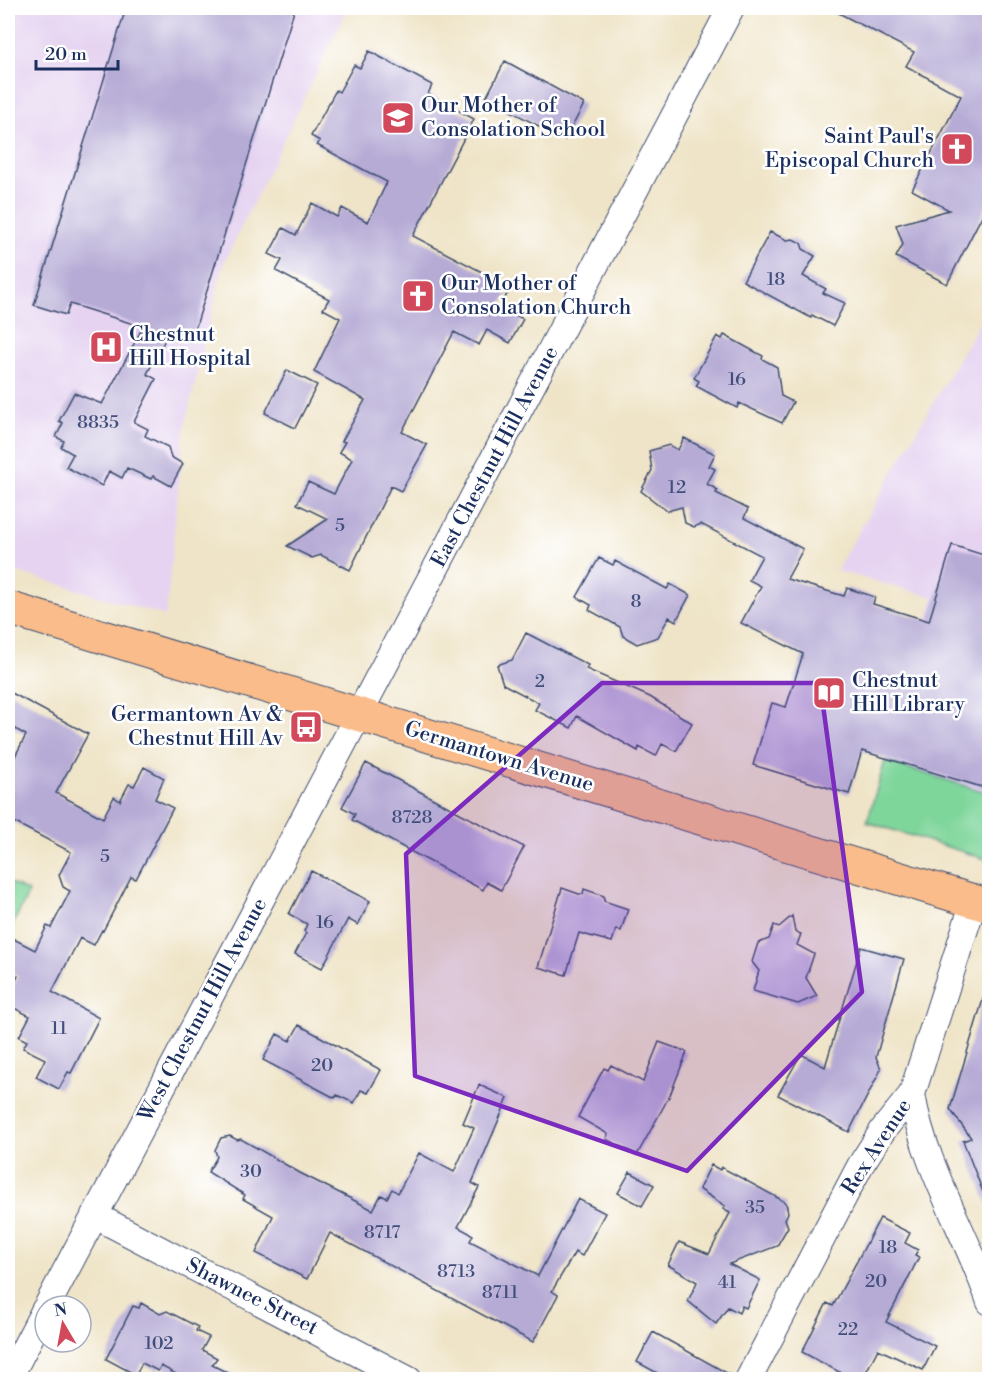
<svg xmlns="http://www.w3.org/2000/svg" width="997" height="1387" font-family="'Libre Bodoni',serif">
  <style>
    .built { fill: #e5d3f1 }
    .green { fill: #7fd69b; stroke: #4d827c; stroke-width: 1.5 }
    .building { fill: #b6abd5 }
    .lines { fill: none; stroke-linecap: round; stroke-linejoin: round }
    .minor-casing { stroke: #3b4a6e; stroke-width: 28 }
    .primary-casing { stroke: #3b4a6e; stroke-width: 35 }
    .minor { stroke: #fff; stroke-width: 26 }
    .primary { stroke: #f9bc8a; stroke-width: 33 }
    .marked { fill: #7b2cbf; fill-opacity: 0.2; stroke: #7b2cbf; stroke-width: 4.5; stroke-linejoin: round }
    .labels { text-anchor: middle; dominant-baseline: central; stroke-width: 5; stroke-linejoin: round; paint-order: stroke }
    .number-label { font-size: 18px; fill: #424e7c }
    .poi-label { font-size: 21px; fill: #1b2f5e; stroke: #fff; text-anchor: start }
    .street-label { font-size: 21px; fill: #1b2f5e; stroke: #fff }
  </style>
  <rect width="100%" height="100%" fill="#fff"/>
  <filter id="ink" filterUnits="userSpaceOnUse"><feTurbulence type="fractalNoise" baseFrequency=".0167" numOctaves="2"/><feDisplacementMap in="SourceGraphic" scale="12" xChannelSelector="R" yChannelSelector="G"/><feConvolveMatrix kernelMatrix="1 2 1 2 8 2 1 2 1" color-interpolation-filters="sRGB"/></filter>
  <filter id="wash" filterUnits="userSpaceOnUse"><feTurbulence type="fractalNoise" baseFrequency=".008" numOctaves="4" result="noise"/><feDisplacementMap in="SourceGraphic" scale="24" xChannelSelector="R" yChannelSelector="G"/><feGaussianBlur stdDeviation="1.35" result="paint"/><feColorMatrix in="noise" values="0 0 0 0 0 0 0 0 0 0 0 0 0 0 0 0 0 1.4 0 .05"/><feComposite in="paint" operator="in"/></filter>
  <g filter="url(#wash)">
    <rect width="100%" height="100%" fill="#efe4c7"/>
    <path class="built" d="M8 8H348L223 265 184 430 166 616 8 569Z
      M989 306V793L885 761 934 597 836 571Z"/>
    <path class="green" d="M885 761 989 793V860L867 822Z
      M8 882 29 892 8 934Z"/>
    <g id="blocks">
      <path class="building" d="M126 8H295L191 342 168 334 147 374 156 379 134 422 148 429 145 436 168 447 171 457 183 464 171 486 153 476 151 479 127 468 122 478 109 471 102 486 66 467 73 454 61 447 64 441 56 437 63 423 59 421 74 393 102 404 143 327 70 304 66 315 34 305Z
        M829 8H990V200L947 284 896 257 903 244 896 225 949 210 912 190 961 96 906 66 914 52Z
        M369 51 432 85 428 94 474 119 413 236 511 287 500 307 523 319 510 343 487 330 479 345 454 332 402 432 427 445 401 491 391 486 350 570 321 555 312 558 287 546 328 519 297 504 308 482 334 494 352 459 339 452 345 442 342 441 365 400 314 372 340 318 323 309 329 299 276 271 282 260 269 254 283 228 296 235 312 203 337 217 342 208 368 222 387 182 317 145 320 141 311 136 336 90 339 92 354 65 360 68Z
        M505 61 584 104 565 140 486 98Z
        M770 232 787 240 793 239 801 243 803 249 815 256 803 276 826 289 823 293 845 303 833 326 812 315 811 318 743 281Z
        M724 335 763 356 762 359 777 367 781 396 793 402 782 423 739 403 737 408 696 386 699 381 694 378 717 336 722 339Z
        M287 370 317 385 295 428 265 413Z
        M684 438 715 454 709 466 715 469 707 484 718 490 716 493 748 509 744 518 803 549 787 579 844 596 847 588 875 597 873 604 929 621 952 545 990 557V773L985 788 862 751 849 794 753 765 772 703 786 707 803 654 741 623 761 586 749 580 762 556 701 524 694 527 685 523 682 507 667 511 641 491 652 470 649 451 669 445 678 450Z
        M599 558 613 565 615 561 667 589 670 584 690 595 676 621 669 617 658 637 637 644 623 636 620 627 589 610 591 605 577 597Z
        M526 633 588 665 586 669 650 697 692 723 676 751 662 744 656 756 639 747 638 751 577 716 571 728 535 710 539 703 503 684 497 665 512 660Z
        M8 691 88 734 56 793 103 818 114 797 120 801 129 784 134 786 144 767 164 778 155 799 173 808 136 879 131 877 103 931 102 930 94 945 80 938 52 992 99 1018 71 1073 68 1072 59 1089 36 1077 45 1059 23 1048 27 1041 19 1037 30 1016 8 1005V997L18 976 8 970V936L35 950 47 926 51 928 70 891 63 887 59 875 71 852 8 819V770L26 735 8 725Z
        M366 763 524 847 501 890 487 882 483 890 352 820 355 814 342 807Z
        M311 871 370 901 358 925 348 919 322 968 295 954 306 933 304 931 307 924 289 914Z
        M562 888 579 894H583L584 889 604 896V901L628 909 621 931 616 929 612 942 579 933 566 975 538 967Z
        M792 916 795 932 801 934 797 945 814 954 806 978 817 996 798 1004 753 991 759 971 752 962 758 943 769 939 774 925 779 927Z
        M861 947 904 959 876 1057 881 1069 849 1132 778 1095 801 1054 825 1067Z
        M984 996 990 997 988 1205 963 1141 971 1138 950 1109Z
        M299 1025 381 1070 368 1093 361 1090 354 1103 337 1095 335 1098 263 1060 277 1034 290 1041Z
        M659 1042 687 1052 670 1095 637 1155 606 1139 608 1134 578 1117 604 1068 608 1070 611 1065 643 1082Z
        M479 1085 508 1098 472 1183 479 1187 458 1227 473 1235 470 1241 538 1276 578 1199 605 1213 582 1256 575 1252 552 1291 558 1295 533 1342 330 1233 307 1279 256 1253 273 1216 243 1199 245 1195 208 1172 217 1157 215 1150 221 1138 230 1136 237 1140 241 1139 300 1173 373 1210 381 1195 387 1198 392 1189 398 1193 419 1153 454 1172 474 1128 463 1123Z
        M711 1165 720 1170 721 1167 778 1198 786 1203 788 1213 785 1219 788 1227 777 1246 729 1264 760 1280 746 1308 742 1306 739 1313 728 1307 716 1324 688 1301 697 1282 668 1265 679 1242 709 1254 730 1213 723 1209 725 1206 699 1189Z
        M630 1172 654 1185 642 1206 618 1193Z
        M880 1218 910 1233 905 1243 918 1250 915 1255 919 1257 886 1322 935 1346 923 1370 878 1349 862 1380H854L802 1352 827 1303 833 1306Z
        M141 1303 160 1314 167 1311 198 1327 196 1331 209 1337 202 1350 217 1358 212 1365 242 1380H187L161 1366 158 1371 142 1363 136 1375 106 1359 133 1306 139 1308Z
        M653 1332 734 1377 733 1380H670L637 1362Z"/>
    </g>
  </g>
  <g filter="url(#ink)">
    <use href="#blocks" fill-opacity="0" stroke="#3b4a6e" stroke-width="1.5"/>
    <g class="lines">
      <defs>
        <path id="minor" d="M912 1094C924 1167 966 1232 990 1302
          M94 1215 409 1380
          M47 1306 731 8
          M8 1380 45 1309
          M748 1380 860 1166 883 1130 912 1094 974 901"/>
        <path id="primary" d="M8 608 990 906"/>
      </defs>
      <use href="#minor" class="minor-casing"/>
      <use href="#primary" class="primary-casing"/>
      <use href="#minor" class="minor"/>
      <use href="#primary" class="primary"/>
    </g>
  </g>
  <path class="marked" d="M602 683H820L862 992 687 1171 415 1076 406 854Z"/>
  <defs>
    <symbol id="school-square" viewBox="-11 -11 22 22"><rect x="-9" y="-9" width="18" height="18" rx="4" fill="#d1495b" stroke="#fff"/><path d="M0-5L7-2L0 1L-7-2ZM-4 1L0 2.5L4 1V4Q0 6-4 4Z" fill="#fff"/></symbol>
    <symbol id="church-square" viewBox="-11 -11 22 22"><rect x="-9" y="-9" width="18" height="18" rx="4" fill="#d1495b" stroke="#fff"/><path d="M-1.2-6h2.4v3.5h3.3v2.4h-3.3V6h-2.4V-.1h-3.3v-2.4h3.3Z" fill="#fff"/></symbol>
    <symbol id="hospital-square" viewBox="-11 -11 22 22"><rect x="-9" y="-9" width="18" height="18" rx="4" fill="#d1495b" stroke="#fff"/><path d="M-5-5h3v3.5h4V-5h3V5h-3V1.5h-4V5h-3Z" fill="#fff"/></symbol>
    <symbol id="library-square" viewBox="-11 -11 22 22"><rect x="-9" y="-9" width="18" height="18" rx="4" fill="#d1495b" stroke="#fff"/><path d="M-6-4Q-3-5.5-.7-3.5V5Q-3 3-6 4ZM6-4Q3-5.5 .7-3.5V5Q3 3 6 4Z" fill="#fff"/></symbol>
    <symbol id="bus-square" viewBox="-11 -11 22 22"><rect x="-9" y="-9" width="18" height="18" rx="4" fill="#d1495b" stroke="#fff"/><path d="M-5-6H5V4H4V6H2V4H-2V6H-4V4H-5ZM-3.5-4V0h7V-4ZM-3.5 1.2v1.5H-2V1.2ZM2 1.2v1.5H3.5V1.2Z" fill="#fff"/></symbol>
  </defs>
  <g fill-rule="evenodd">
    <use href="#school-square" x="379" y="99" width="38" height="38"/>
    <use href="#church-square" x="938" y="130" width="38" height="38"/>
    <use href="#church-square" x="399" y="277" width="38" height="38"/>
    <use href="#hospital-square" x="87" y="328" width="38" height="38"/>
    <use href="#library-square" x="810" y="674" width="38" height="38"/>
    <use href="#bus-square" x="287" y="708" width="38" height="38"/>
  </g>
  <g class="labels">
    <g class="number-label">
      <text x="776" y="279">18</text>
      <text x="737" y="379">16</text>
      <text x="98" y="422">8835</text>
      <text x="677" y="487">12</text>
      <text x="340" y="525">5</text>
      <text x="636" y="601">8</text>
      <text x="540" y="681">2</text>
      <text x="412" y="817">8728</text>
      <text x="105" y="856">5</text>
      <text x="325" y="922">16</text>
      <text x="59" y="1028">11</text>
      <text x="322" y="1065">20</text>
      <text x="251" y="1171">30</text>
      <text x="755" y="1207">35</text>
      <text x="382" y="1232">8717</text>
      <text x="888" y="1247">18</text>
      <text x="456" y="1271">8713</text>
      <text x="876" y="1281">20</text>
      <text x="727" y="1282">41</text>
      <text x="500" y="1292">8711</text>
      <text x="848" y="1329">22</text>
      <text x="159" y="1343">102</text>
    </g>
    <g class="poi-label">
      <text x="421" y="106">Our Mother of<tspan x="421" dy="24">Consolation School</tspan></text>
      <text x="934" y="137" text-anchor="end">Saint Paul's<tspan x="934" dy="24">Episcopal Church</tspan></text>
      <text x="441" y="284">Our Mother of<tspan x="441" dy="24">Consolation Church</tspan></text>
      <text x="129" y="335">Chestnut<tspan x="129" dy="24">Hill Hospital</tspan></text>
      <text x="852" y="681">Chestnut<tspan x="852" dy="24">Hill Library</tspan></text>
      <text x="283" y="715" text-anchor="end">Germantown Av &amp;<tspan x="283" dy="24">Chestnut Hill Av</tspan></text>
    </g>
    <g class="street-label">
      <text transform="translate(495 457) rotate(-62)">East Chestnut Hill Avenue</text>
      <text transform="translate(499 757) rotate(17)">Germantown Avenue</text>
      <text transform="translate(203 1010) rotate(-62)">West Chestnut Hill Avenue</text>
      <text transform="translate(877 1147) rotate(-57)">Rex Avenue</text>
      <text transform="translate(252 1297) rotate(27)">Shawnee Street</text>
    </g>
  </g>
  <rect width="997" height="1387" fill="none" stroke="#fff" stroke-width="30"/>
  <g transform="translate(63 1324) rotate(350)"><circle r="28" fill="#ffffff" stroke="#a4acbf" stroke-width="1.5"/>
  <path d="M0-4.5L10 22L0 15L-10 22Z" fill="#d1495b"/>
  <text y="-9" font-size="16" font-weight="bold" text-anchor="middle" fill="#1b2f5e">N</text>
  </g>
  <path d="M36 60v9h82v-9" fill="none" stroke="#1b2f5e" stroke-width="3"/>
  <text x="45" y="60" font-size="18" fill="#1b2f5e" stroke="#ffffff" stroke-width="4.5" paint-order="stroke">20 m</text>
</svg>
